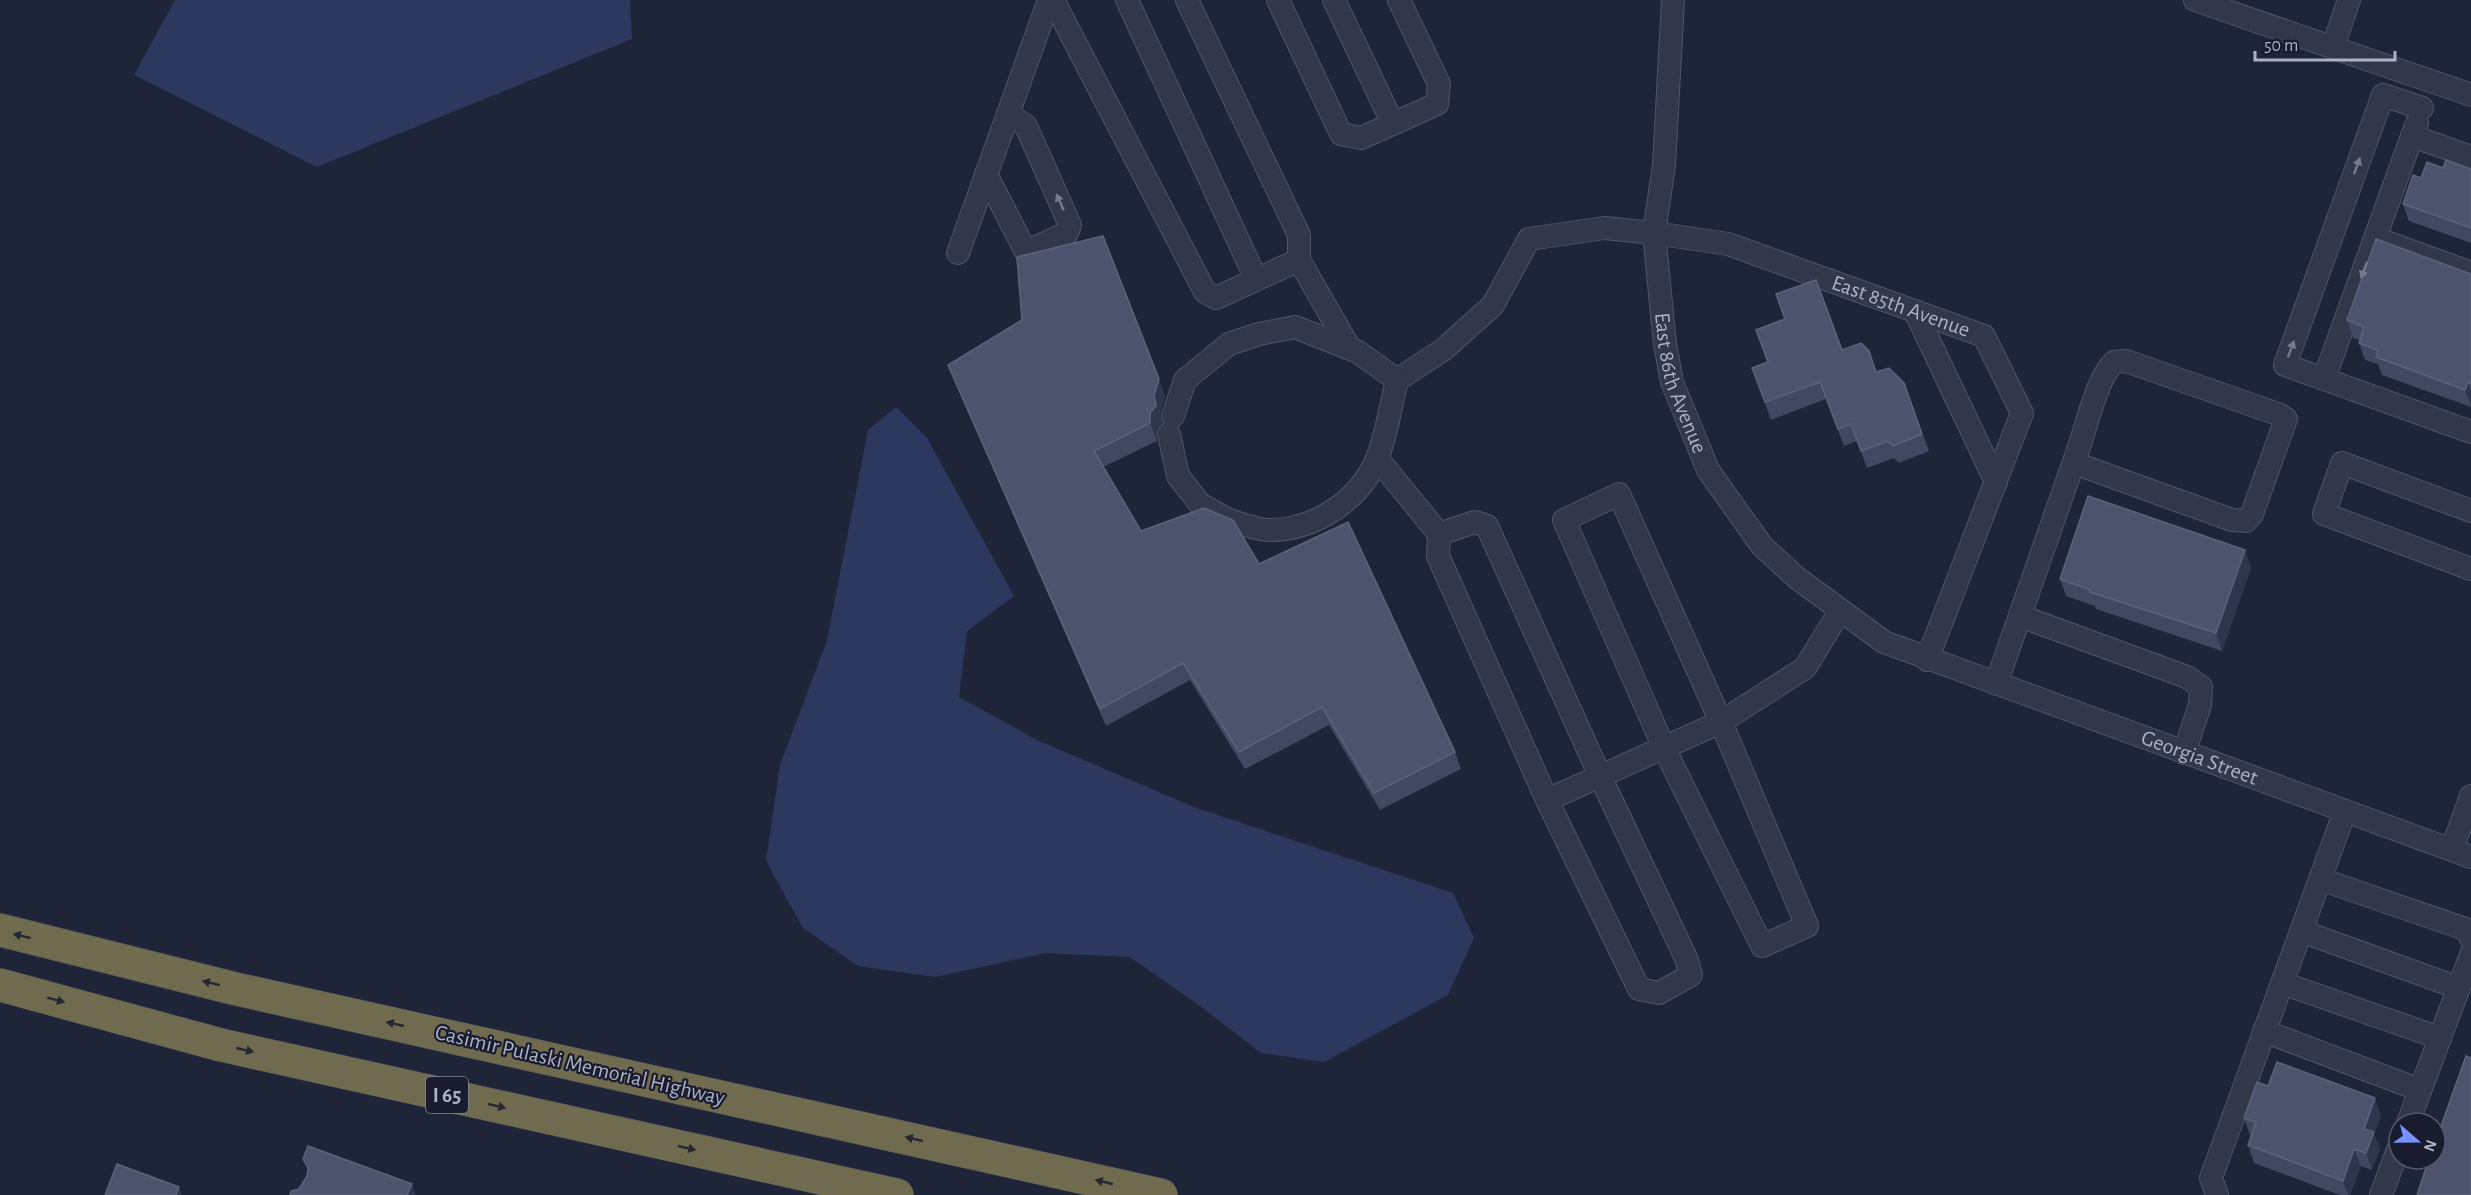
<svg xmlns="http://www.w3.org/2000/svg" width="2471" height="1195" font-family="'Alegreya Sans',sans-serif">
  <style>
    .water { fill: #2d385e }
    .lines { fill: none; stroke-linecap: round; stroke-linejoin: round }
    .minor-casing { stroke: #505467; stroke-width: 24 }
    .highway-casing { stroke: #3d4154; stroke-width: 34 }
    .minor { stroke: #323749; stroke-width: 22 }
    .highway { stroke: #706a4e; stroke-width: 33 }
    .wall { fill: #424862 }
    .shaded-wall { fill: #2f354d }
    .building { fill: #4d536c; stroke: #5c627a; stroke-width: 1.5 }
    .oneway { fill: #757a8e }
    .oneway2 { fill: #252833 }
    .labels { text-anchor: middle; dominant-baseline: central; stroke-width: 4.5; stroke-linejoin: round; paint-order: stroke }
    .shield { fill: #181c2e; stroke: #808498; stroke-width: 1.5 }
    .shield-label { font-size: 21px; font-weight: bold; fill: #acb1c6 }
    .street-label { font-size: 22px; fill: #acb1c6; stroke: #181c2e }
  </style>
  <rect width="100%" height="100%" fill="#1e2539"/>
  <path class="water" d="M175 0H630L632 39 317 167 134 75Z
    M896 407 927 438 1014 596 967 631 959 697 1037 740 1194 807 1453 893 1474 938 1448 995 1324 1062 1261 1053 1200 1006 1130 957 1046 953 935 977 858 966 803 928 766 861 780 765 827 640 868 430Z"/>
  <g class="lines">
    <defs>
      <g id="minor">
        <path d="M1053 0 1205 292 1216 298 1299 260V235L1187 0"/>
        <path d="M1127 0 1256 279"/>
        <path d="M1278 0 1341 134 1361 138 1437 104 1439 84 1399 0"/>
        <path d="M1334 0 1393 124"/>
        <path id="s1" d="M1673 0 1664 165 1654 233 1665 344 1672 382 1708 470 1762 546 1797 578 1884 642 2471 857"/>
        <path d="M2195 0 2471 95"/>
        <path d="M2333 47 2349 0"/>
        <path d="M2422 108 2383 95 2285 365 2471 432"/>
        <path d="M2417 123 2412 136 2471 157"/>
        <path d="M986 174 1026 252 1067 233 1070 225 1026 126 1008 114"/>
        <path d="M2375 238 2466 271"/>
        <path d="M958 253 1049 0"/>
        <path d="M1299 260 1350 349"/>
        <path d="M1915 311 1996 482"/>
        <path d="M2324 379 2412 136"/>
        <path id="s2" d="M1397 380 1443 350 1493 305 1529 239 1604 228 1654 233 1728 244 1984 336 2022 413 1927 660"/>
        <path d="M1173 416 1185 380 1229 344 1259 334 1295 327 1358 352 1397 380C1391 405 1387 432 1378 456 1361 500 1315 530 1270 530 1257 530 1242 524 1229 520"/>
        <path d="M1169 434 1178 476 1200 504 1227 519"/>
        <path d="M1377 458 1439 534"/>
        <path d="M1619 494 1721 722 1807 926 1762 946 1664 748 1564 520Z"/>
        <path d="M2471 511 2342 463 2324 514 2471 569"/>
        <path d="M2020 616 2187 677 2201 687 2200 705 2184 753"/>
        <path d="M1996 684C2023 606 2051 528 2078 450 2087 425 2096 380 2114 362L2126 361 2278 414 2286 419 2252 514 2246 521 2232 520 2074 463"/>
        <path d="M1547 800 1438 556 1439 534 1475 522 1487 526 1600 776 1686 958 1691 975 1659 993 1639 989 1547 800 1721 722 1805 668 1840 611"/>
        <path d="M2452 849 2471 796"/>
        <path d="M2320 879 2468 930 2471 939"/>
        <path d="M2301 931 2459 988"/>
        <path d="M2282 983 2440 1038"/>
        <path d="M2264 1031 2420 1090"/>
        <path d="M2408 1123 2471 955"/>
        <path d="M2217 1195 2211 1178 2345 811"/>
        <path d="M2381 1195 2399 1147"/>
      </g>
      <path id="highway" d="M0 930 236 989 1161 1195
        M0 985 221 1045 897 1195"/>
    </defs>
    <use href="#minor" class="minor-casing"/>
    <use href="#highway" class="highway-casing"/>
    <use href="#minor" class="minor"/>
    <use href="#highway" class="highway"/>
  </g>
  <path class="wall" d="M2443 168 2471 169V243L2409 221 2403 204 2421 178Z
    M2471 274V407L2382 375 2378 364 2365 360 2359 343 2360 340 2353 338 2347 320Z
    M1022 320 1165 396 1160 412 1162 423 1156 430 1157 441 1103 467 1141 531 1259 564 1455 752 1461 769 1380 810 1329 725 1245 769 1190 680 1106 726 955 382 948 365Z
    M1842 350 1876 372 1904 383 1929 451 1899 463 1894 458 1867 468 1857 441 1844 446 1826 399 1771 420 1752 368Z
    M2245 550 2251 568 2222 651 2096 609 2095 606 2066 596 2060 579Z
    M2268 1086 2381 1116 2374 1134 2380 1149 2372 1170 2361 1166 2350 1195H2340L2254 1163 2248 1145 2251 1136 2250 1135 2244 1118Z"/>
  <path class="shaded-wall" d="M1159 379 1165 396 1160 412 1162 423 1156 430 1157 441 1150 423V413L1154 395Z
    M2468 382 2471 391V405L2465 390Z
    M2245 550 2251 568 2222 651 2216 633Z
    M2375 1098 2381 1116 2374 1134 2380 1149 2372 1170 2366 1153 2364 1129Z
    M2354 1149 2361 1166 2350 1195H2348L2343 1181Z
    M412 1184 416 1195H407Z
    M179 1187 182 1195H176Z"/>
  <path class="building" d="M2446 160 2471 169V228L2403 204 2413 175 2421 178 2427 162 2443 168Z
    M1103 236 1159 379 1154 395 1156 406 1150 413V423L1094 451 1141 531 1204 508 1233 520 1259 564 1348 522 1455 752 1374 793 1322 707 1239 752 1183 663 1100 709 948 365 1022 320 1017 257Z
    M2376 239 2471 274V384L2468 382 2465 390 2376 357 2378 350 2359 343 2364 327 2347 320Z
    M1816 280 1842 350 1861 343 1869 351 1876 372 1889 368 1904 383 1922 434 1893 446 1888 441 1861 451 1851 424 1838 429 1820 382 1765 402 1752 368 1768 362 1756 330 1785 319 1776 294Z
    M2088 496 2245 550 2216 633 2090 592 2091 590 2060 579Z
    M2466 1056 2471 1058V1195H2417L2429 1159H2435V1143Z
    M2277 1062 2375 1098 2364 1129 2374 1132 2366 1153 2354 1149 2343 1181 2248 1145 2256 1122 2244 1118 2257 1082 2268 1086Z
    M308 1146 412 1184 407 1195H290L291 1191 299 1189 307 1176 308 1168 303 1159Z
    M117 1164 179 1187 176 1195H105Z"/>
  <defs><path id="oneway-solid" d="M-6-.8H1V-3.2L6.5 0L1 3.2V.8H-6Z" transform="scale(1.5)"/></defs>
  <g class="oneway">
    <use href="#oneway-solid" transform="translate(2357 166) rotate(-70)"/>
    <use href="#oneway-solid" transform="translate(1060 202) rotate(-114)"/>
    <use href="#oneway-solid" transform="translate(2364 270) rotate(110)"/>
    <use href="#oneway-solid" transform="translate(2291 349) rotate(-70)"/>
  </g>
  <g class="oneway2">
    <use href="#oneway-solid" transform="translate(22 936) rotate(-166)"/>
    <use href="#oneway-solid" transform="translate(211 983) rotate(-166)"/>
    <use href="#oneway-solid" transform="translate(56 1000) rotate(15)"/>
    <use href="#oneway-solid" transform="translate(395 1024) rotate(-167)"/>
    <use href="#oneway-solid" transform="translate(245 1050) rotate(13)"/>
    <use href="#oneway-solid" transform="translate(497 1106) rotate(13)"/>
    <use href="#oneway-solid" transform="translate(914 1139) rotate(-167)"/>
    <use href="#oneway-solid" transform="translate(687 1148) rotate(13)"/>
    <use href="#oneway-solid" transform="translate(1104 1182) rotate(-167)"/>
  </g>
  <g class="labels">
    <rect class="shield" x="426" y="1077" width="42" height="36" rx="4.5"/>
    <g class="shield-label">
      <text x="447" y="1095">I 65</text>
    </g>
    <g class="street-label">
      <text stroke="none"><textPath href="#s2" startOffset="582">East 85th Avenue</textPath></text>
      <text stroke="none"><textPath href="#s1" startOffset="387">East 86th Avenue</textPath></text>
      <text stroke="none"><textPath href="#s1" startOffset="1064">Georgia Street</textPath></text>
      <text transform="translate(580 1065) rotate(13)">Casimir Pulaski Memorial Highway</text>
    </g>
  </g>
  <g transform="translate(2417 1141) rotate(110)"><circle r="28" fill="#181c2e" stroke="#53586b" stroke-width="1.5"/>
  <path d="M0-4.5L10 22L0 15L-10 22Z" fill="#7892ff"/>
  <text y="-9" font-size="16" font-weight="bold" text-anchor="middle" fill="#acb1c6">N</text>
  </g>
  <path d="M2255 51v9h140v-9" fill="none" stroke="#acb1c6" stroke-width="3"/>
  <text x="2264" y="51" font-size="18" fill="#acb1c6" stroke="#181c2e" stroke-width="4.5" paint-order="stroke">50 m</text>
</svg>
